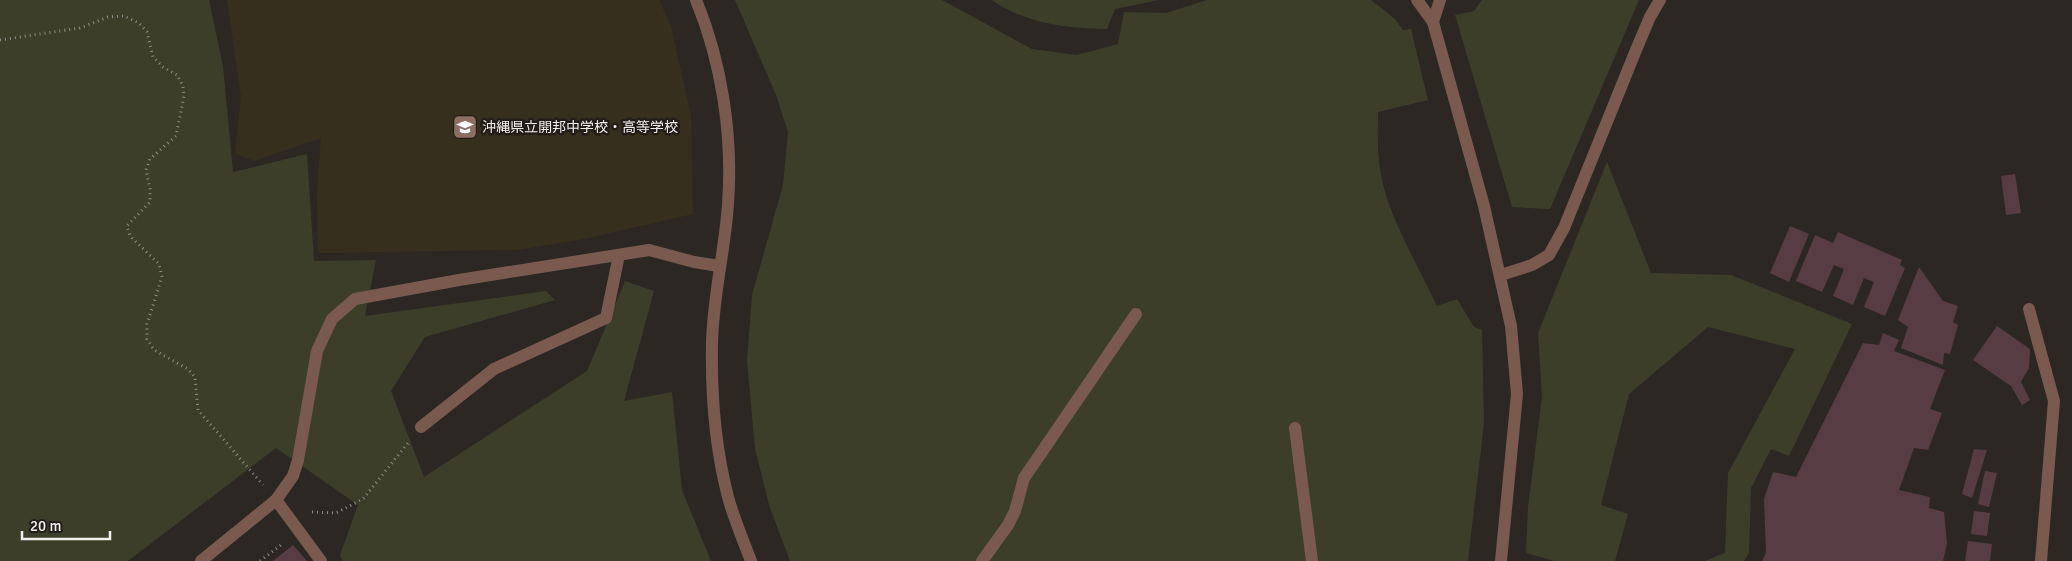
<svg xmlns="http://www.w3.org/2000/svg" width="2072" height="561" font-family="Signika,'Noto Sans JP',sans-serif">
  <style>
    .education { fill: #372f1e }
    .green { fill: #3c3e2a }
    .building { fill: #583c44 }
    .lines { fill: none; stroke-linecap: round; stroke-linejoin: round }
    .path { stroke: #918c89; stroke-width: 3; stroke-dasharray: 1 4; stroke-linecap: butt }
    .service { stroke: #7a5a4f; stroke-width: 12 }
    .minor { stroke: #7a5a4f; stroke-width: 12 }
    .tertiary { stroke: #7a5a4f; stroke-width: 12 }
    .labels { text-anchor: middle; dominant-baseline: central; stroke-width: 5; stroke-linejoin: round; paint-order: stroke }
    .poi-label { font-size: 14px; fill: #f2eeec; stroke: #231d1a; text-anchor: start }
  </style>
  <rect width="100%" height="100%" fill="#2d2723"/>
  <path class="education" d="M227 0H659L671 26 691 116 693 214 584 239 517 250 318 253 317 194 321 138 254 161 235 153 241 97Z"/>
  <path class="green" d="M0 0H209L223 66 233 172 307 154 314 261 376 260 365 316 546 291 555 300 425 337 391 391 424 477 587 371 625 281 654 291 624 401 672 392 682 490 711 561H343L340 555 358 505 276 448 128 561H0Z
    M735 0H942L1032 49 1077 55 1118 44 1124 12 1166 13 1207 0H1371L1395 19 1403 30 1411 29 1428 100 1378 112C1378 130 1377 150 1380 169 1386 213 1418 265 1437 306L1457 299 1474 327 1482 330 1484 423 1468 561H790L769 505 755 449 747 360 752 295 783 185 788 132 776 95Z
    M992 0H1159L1115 9 1107 29C1065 28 1027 24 992 0Z
    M1482 0H1639L1550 209 1512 207 1455 15 1474 11Z
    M1607 162 1651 273 1731 275 1852 324 1789 456 1771 449 1751 488 1749 553 1744 561H1705L1725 553 1728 473 1795 349 1708 327 1629 394 1601 505 1628 514 1615 561H1554L1526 553 1528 507 1542 397 1538 333Z"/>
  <path class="building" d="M2015 174 2021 213 2006 215 2001 176Z
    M1790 226 1809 234 1789 282 1770 273Z
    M1838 232 1902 260 1900 265 1905 268 1885 316 1864 307 1874 282 1864 278 1853 305 1833 296 1844 269 1834 265 1822 292 1796 281 1815 235 1833 243Z
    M1919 267 1943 301 1958 306 1953 322 1958 325 1950 354 1944 353 1943 365 1901 348 1908 327 1898 320Z
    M1997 326 2030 349 2029 368 2021 382 2030 400 2022 405 2011 386 1973 360Z
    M1883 333 1899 340 1894 351 1945 370 1930 409 1942 413 1928 450 1914 448 1899 490 1930 497 1929 508 1944 512 1947 544 1943 561H1762L1766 553 1764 499 1773 472 1796 477 1863 343 1879 345Z
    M1974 449 1987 450 1972 498 1962 494Z
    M1985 471 1997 473 1989 507 1978 504Z
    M1974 511 1990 513 1987 536 1971 534Z
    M1968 541 1992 544 1990 561H1965Z
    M293 545 307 561H273Z"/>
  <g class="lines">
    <path class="path" d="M0 40 80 28 108 17 124 16 139 23 147 32 153 57 163 67 177 75 183 86 184 96 176 136 150 159 146 170 150 189V202L127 226 130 236 159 264 162 277 147 324V339L154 350 188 369 195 377 198 410 263 485
      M312 512 336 513 363 499 408 443
      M260 561 281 545 279 542"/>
    <path class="service" d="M1417 0 1433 22
      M1433 22 1440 0
      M2029 309 2054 401 2041 561
      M421 427 494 369 606 318 619 255
      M1295 428 1312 561
      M276 500 321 561
      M982 561 1008 525 1015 511 1024 478 1136 314"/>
    <path class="minor" d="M201 561 276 500 293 476 298 460 317 351 332 319 355 299 459 280 649 250 694 262 719 266"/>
    <path class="tertiary" d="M696 0C722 63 733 136 728 204 725 250 713 296 712 343 711 394 715 447 728 497 734 519 743 540 751 561
      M1433 22 1484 206 1511 326 1517 394 1501 561
      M1501 275 1532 265 1549 255 1564 228 1636 50 1650 17 1660 0"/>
  </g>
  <defs>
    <symbol id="school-square" viewBox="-11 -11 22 22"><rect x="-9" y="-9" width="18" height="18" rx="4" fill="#8d6e63" stroke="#231d1a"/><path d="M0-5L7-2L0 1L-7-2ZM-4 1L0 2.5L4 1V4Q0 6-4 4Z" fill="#fff"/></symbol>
  </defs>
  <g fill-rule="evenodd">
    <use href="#school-square" x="451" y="113" width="28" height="28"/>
  </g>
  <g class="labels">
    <g class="poi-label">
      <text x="482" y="127">沖縄県立開邦中学校・高等学校</text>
    </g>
  </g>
  <path d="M22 531v8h88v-8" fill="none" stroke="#f2eeec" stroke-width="2.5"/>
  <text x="30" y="531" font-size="15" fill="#f2eeec" stroke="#231d1a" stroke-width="4" paint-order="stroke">20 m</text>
</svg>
